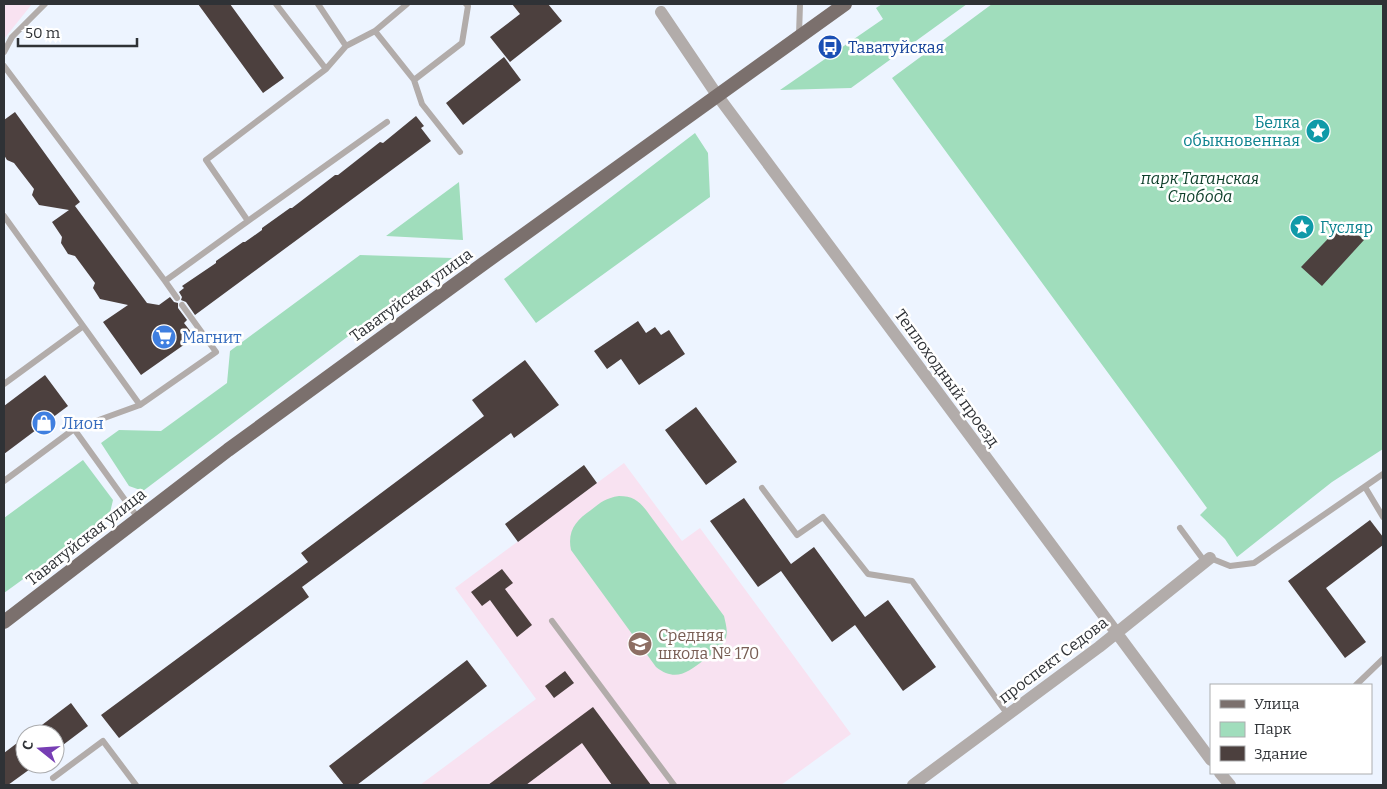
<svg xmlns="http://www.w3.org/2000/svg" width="1387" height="789" font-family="Bitter,serif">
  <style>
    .education { fill: #f8e2f1 }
    .green { fill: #a0ddbc }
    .building { fill: #4c403e }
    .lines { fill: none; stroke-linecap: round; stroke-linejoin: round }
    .service { stroke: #b2acaa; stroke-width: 6 }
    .minor { stroke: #b2acaa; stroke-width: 12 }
    .primary { stroke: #7b706d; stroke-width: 14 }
    .labels { text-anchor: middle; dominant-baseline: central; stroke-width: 5; stroke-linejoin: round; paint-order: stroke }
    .transit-label { font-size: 16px; fill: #164399; stroke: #fff; text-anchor: start }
    .culture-label { font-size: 16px; fill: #0d838f; stroke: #fff; text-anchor: end }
    .park-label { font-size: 16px; font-style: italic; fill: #0c3e29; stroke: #fff }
    .street-label { font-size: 16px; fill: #2f3236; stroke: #fff }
    .shop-label { font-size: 16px; fill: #366cbe; stroke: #fff; text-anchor: start }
    .education-label { font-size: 16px; fill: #785e54; stroke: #fff; text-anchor: start }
  </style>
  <rect width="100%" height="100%" fill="#edf4ff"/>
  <path class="education" d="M4 4H32L4 39Z
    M624 463 682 541 700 528 851 734 781 785H420L536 699 455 588Z"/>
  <path class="green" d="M882 4H967L851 88 780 90 883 19 876 8Z
    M992 4H1383V449L1332 482 1237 557 1225 539 1200 515 1207 508 892 78Z
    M695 133 708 153 710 197 536 323 504 279Z
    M459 182 463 240 386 236Z
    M360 255 452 258 143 491 129 486 101 443 119 430 161 431 227 383 230 351Z
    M83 460 113 500 109 517 4 593V518Z
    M619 496C632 496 638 500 646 510L724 616C726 625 729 634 724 642 719 650 711 655 704 660 687 673 675 682 656 667L571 550C567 531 576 520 591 510 601 502 606 498 619 496Z"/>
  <path class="building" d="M198 4H230L284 78 263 93Z
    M512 4H548L562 21 510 62 490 37 520 14Z
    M504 57 521 80 463 125 446 103Z
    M15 112 80 202 75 206 147 303 159 305 170 297 174 302 178 303V308L187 320 184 323 195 337 141 375 103 322 128 305 100 299 93 288 95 283 75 256 68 254 61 243 62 237 52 222 69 210 39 205 32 195 34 189 14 163 7 160 4 155V120Z
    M416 116 424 126 421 128 431 141 195 315 186 302 181 300 182 297 179 292 184 288 182 286 216 263V261L243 242H245L262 230V228L290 208H292L335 175H338L380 142 383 143Z
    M1344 222 1364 240 1322 286 1301 267Z
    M638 321 646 333 655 327 661 335 669 330 685 354 639 385 621 359 607 369 594 351Z
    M525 360 559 405 514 438 511 433 302 587 309 597 119 738 101 715 308 562 301 553 484 416 472 400Z
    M45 375 68 406 4 454V406Z
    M696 407 737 462 706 485 665 430Z
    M584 465 597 483 518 542 505 524Z
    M744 498 791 564 814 547 865 617 888 600 936 667 903 691 855 625 832 642 781 571 758 587 710 521Z
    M1370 520 1383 537V545L1326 588 1366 642 1345 658 1288 581Z
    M502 569 513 583 505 589 532 625 517 637 490 600 482 606 471 592Z
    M467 660 487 686 357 785H344L329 766Z
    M565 671 574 683 554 698 545 686Z
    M71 703 88 726 55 751V734H30Z
    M593 707 651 785H612L582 743 526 785H488Z
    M25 737V764H37L8 785H4V753Z"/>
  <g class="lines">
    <path class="service" d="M276 4 326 69
      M318 4 346 46
      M375 31 414 80 422 104 460 152
      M799 35 800 4
      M4 52 12 37 45 4
      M4 66 165 281
      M414 80 462 43 468 6 466 4
      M4 216 140 405
      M248 221 387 122
      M177 298 165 281 248 221 206 160 326 69 346 46 375 31 407 4
      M4 384 82 327
      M74 429 138 518
      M4 481 74 429 140 405 216 352 182 305
      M1365 487 1383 517
      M762 488 797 535 823 517 868 574 912 581 1008 715
      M1180 528 1205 562
      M1210 558 1230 566 1254 563 1383 474
      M552 621 674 785
      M1356 685 1383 659
      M53 778 103 741 136 785"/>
    <path class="minor" d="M661 12 717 95 1211 760
      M1220 773 1230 785
      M913 785 1099 647 1210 558"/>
    <path class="primary" d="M4 622 228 450 483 264 845 4"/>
  </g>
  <defs>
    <symbol id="bus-disc" viewBox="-11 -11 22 22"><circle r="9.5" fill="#1a4fb4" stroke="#fff"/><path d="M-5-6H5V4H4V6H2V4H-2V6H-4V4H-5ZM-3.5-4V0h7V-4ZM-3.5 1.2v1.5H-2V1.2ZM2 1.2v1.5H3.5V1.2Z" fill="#fff"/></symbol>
    <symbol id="sight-disc" viewBox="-11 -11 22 22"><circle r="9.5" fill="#0f9aa8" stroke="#fff"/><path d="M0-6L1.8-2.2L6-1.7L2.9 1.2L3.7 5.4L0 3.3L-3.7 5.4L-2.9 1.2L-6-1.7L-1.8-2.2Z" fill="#fff"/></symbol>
    <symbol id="supermarket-disc" viewBox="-11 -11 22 22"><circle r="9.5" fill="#3f7fe0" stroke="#fff"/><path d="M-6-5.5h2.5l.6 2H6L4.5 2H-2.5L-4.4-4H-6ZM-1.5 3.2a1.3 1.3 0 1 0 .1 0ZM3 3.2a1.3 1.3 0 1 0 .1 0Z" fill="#fff"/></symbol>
    <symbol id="shop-disc" viewBox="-11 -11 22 22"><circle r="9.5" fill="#3f7fe0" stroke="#fff"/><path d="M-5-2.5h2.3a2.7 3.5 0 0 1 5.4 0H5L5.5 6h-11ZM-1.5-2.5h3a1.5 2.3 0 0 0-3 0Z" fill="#fff"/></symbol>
    <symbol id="school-disc" viewBox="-11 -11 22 22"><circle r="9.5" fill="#8d6e63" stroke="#fff"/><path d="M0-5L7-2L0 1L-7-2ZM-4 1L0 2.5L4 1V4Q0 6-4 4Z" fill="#fff"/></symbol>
  </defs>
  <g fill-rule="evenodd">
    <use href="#bus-disc" x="816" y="33" width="28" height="28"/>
    <use href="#sight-disc" x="1304" y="117" width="28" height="28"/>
    <use href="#sight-disc" x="1288" y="213" width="28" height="28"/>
    <use href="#supermarket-disc" x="150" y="323" width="28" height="28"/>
    <use href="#shop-disc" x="30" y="409" width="28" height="28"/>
    <use href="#school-disc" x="626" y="630" width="28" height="28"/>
  </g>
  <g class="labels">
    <g class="transit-label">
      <text x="848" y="47">Таватуйская</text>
    </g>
    <g class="culture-label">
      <text x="1300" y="122">Белка<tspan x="1300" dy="18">обыкновенная</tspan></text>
      <text x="1320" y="227" text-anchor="start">Гусляр</text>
    </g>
    <g class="park-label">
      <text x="1200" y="178">парк Таганская<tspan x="1200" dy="18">Слобода</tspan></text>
    </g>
    <g class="street-label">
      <text transform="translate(411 295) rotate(-36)">Таватуйская улица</text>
      <text transform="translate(947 378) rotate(54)">Теплоходный проезд</text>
      <text transform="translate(86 537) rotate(-38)">Таватуйская улица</text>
      <text transform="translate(1053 660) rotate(-37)">проспект Седова</text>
    </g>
    <g class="shop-label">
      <text x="182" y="337">Магнит</text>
      <text x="62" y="423">Лион</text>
    </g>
    <g class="education-label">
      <text x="658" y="635">Средняя<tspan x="658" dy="18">школа № 170</tspan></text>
    </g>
  </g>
  <rect width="1387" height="789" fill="none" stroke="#2f3236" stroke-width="10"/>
  <rect x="1210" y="684" width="162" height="90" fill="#ffffff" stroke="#acadaf"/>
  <rect x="1220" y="700" width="25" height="8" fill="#7b706d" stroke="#acadaf"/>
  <text x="1254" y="709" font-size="15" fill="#2f3236">Улица</text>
  <rect x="1220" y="722" width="25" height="15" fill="#a0ddbc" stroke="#acadaf"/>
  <text x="1254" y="734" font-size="15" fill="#2f3236">Парк</text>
  <rect x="1220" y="746" width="25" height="15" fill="#4c403e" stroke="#acadaf"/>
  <text x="1254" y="759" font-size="15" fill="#2f3236">Здание</text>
  <g transform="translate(40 749) rotate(287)"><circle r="24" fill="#ffffff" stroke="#acadaf"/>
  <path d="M0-4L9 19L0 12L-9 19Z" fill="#773eb4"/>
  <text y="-8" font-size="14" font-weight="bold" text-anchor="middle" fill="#2f3236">С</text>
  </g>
  <path d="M18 38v8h119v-8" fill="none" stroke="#2f3236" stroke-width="2.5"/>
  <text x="25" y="38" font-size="15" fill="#2f3236" stroke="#ffffff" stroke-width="4" paint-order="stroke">50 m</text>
</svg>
